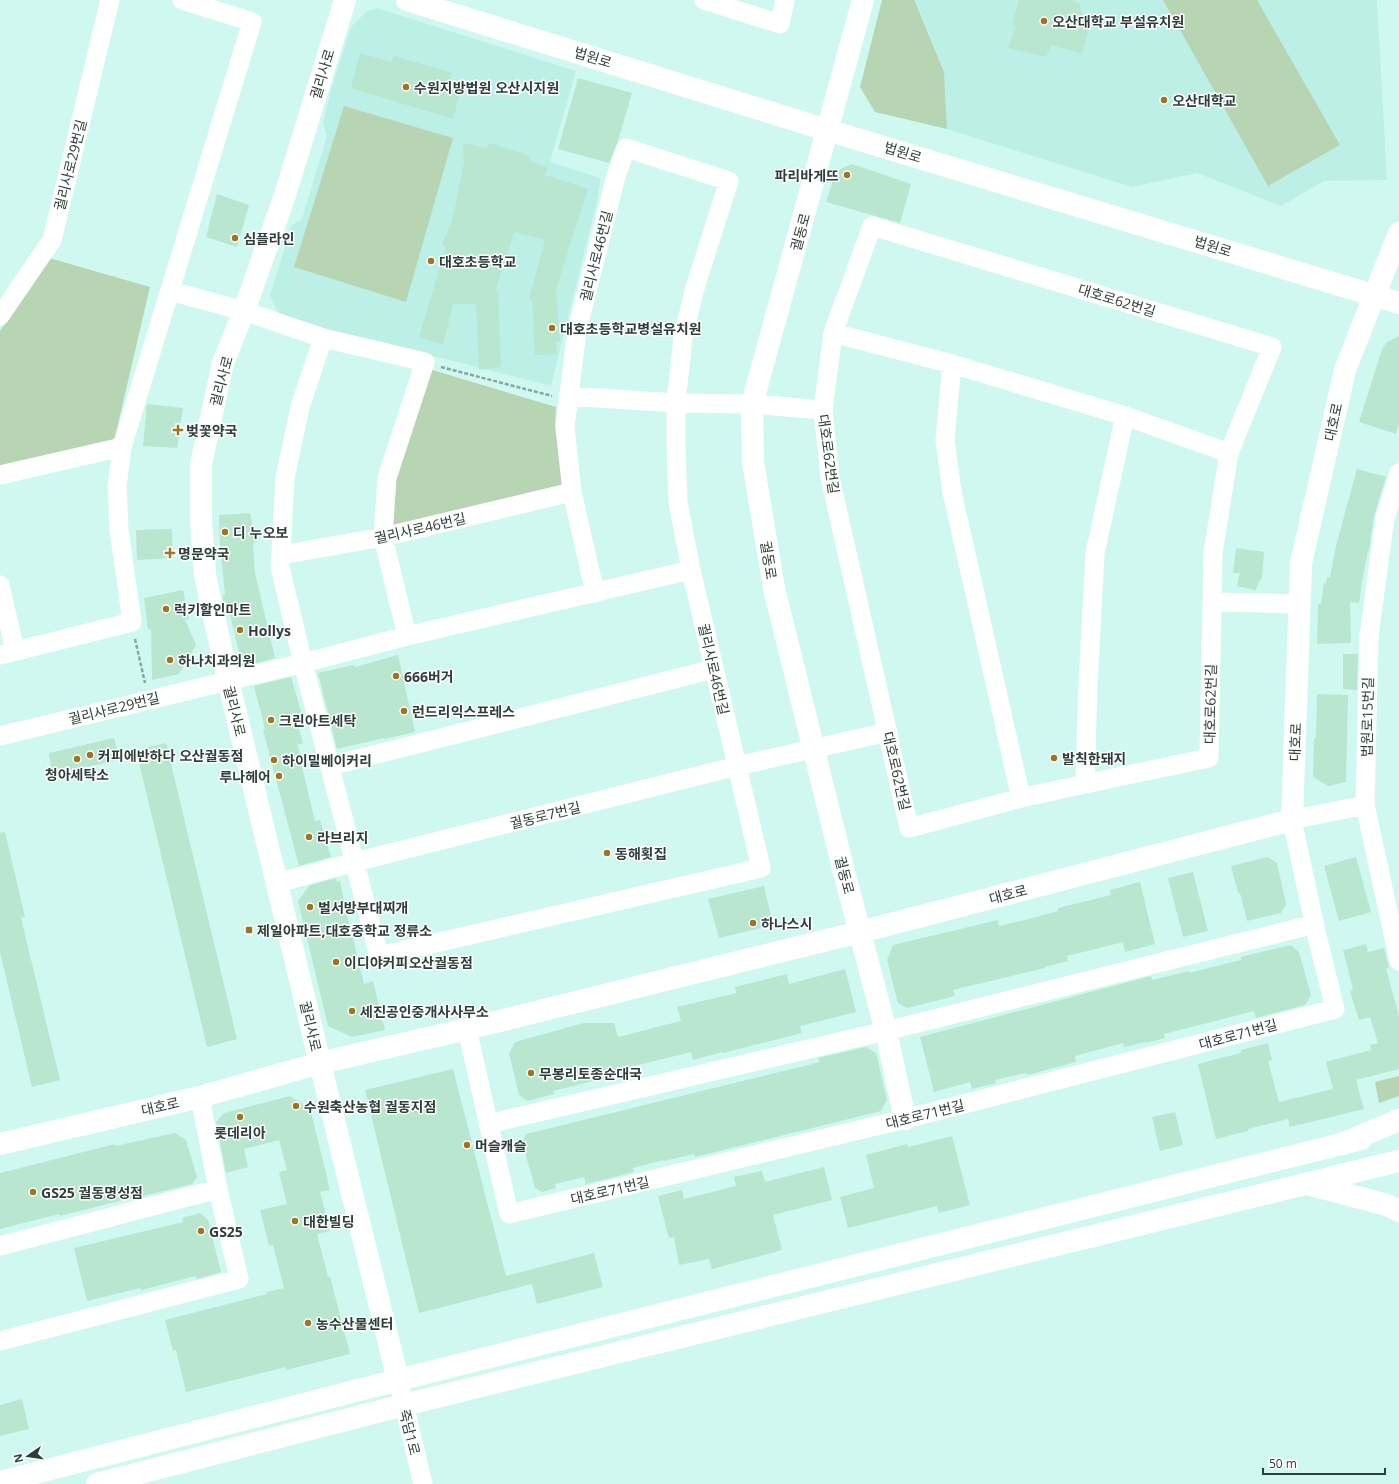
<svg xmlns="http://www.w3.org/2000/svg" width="1399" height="1484" font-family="'Open Sans','Noto Sans KR',sans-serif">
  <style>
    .built { fill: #bcf0e6 }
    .green { fill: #b7d5b2 }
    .building { fill: #b8e6ce }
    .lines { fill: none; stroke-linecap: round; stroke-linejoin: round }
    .path { stroke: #88a7a0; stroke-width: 2.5; stroke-dasharray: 4 2; stroke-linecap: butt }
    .minor { stroke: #fff; stroke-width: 19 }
    .tertiary { stroke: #fff; stroke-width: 22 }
    .secondary { stroke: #fff; stroke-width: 22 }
    .poi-dot { fill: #9e7523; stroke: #fff; stroke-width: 1.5 }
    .labels { text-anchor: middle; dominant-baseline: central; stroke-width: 3; stroke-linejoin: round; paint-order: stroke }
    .poi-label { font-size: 14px; font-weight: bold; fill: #2e3e3b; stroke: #fff; text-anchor: start }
    .street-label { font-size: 14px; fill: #2e3e3b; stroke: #fff }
  </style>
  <rect width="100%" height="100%" fill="#cff9f0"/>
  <path class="built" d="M914 0H1377L1387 180 1324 181 1281 206 1197 173 1132 187 947 129 944 72 918 6Z
    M377 8 576 71 550 162 601 178 597 201 551 386 334 331 279 314 270 296 291 226 302 219 327 136 323 123 330 93 351 27 367 11Z"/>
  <path class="green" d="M882 0H914L915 1 944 72 947 129 875 112 860 87Z
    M1163 0H1257L1340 145 1268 186Z
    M344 106 453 138 406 302 294 267Z
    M49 258 150 287 115 437 110 443 0 468V331Z
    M429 369 556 407 555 425 563 484 562 489 393 530V477Z
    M1399 1076V1096L1379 1103 1375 1082Z"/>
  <path class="building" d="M1019 0H1068L1079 3 1088 32 1082 54 1051 45 1046 57 1008 48 1016 26 1012 25Z
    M360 53 391 62 394 56 452 73 450 82 462 85 453 119 351 88Z
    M578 78 632 93 618 141 609 163 558 149Z
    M463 143 486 148 490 143 527 155 531 161 548 168 545 175 588 189 556 289 560 341H556L557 354 535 355 532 299H529L545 240 514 232 495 292H498L501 367 479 370 476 304H453L443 345 419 337 446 247 442 244 452 221 458 193 464 162Z
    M852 164 911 184 900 223 826 202 836 171Z
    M217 194 249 205 237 247 206 237Z
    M1399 336V423L1396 434 1359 422 1382 349 1387 342Z
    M147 404 183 408 177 448 143 446Z
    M1357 469 1386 477 1374 516 1369 551H1368L1363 576 1359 603 1350 602 1351 643 1317 644 1318 604H1321L1324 583 1326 584 1327 577H1330L1336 546Z
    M250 513 255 543 253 544 255 573 275 658 249 665 248 663 242 665 229 610 225 609 223 600V595L225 594 220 548 219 515Z
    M172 529 173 558 137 560 136 530Z
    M1236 548 1264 552 1262 577 1255 590 1237 586 1240 573H1233Z
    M183 590 189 619 185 620 196 645 179 674 152 680 151 629 148 630 144 598Z
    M1343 654H1358L1357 690 1343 689Z
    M398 655 415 732 384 739 383 738 337 749 318 673 354 665 355 667Z
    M291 677 302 715 296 717 303 743 297 745 302 758 300 759 315 821 320 820 331 857 299 866 263 730 265 729 254 686Z
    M1317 694 1348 695 1346 782 1328 786 1313 777 1314 738 1316 739Z
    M114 738 120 760 52 774 49 753Z
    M166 743 237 1039 207 1047 136 750Z
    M5 832 25 917 21 918 60 1080 32 1087 0 952V833Z
    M1268 857 1277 863 1286 904 1281 913 1247 921 1240 893H1238L1231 866Z
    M1356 857 1371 912 1339 921 1324 866Z
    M1193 872 1208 931 1183 937 1168 878Z
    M336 878 337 882 340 881 351 934H352L364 984 373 981 385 1030 352 1037 328 1026 298 901 310 885Z
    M1140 882 1155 944 1125 952 1123 942 1067 956 1068 961 1044 967 1045 968 953 990 955 996 907 1008 898 1003 887 960 893 945 998 920 999 926 1029 919 1058 911V908L1111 895 1110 890Z
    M764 886 773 925 719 938 708 899Z
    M1366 944 1368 952 1384 948 1389 968 1386 969 1399 1016V1069L1356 1080 1364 1109 1290 1127 1288 1119 1248 1129V1131L1216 1139 1198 1064 1241 1053V1050L1268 1043 1272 1060 1268 1061 1279 1102 1333 1089 1326 1062 1371 1050 1370 1045 1378 1043 1370 1017 1359 1020 1350 991 1353 990 1343 950Z
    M1291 945 1299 952 1311 995 1305 1005 1256 1018 1254 1011 1164 1034 1165 1038 1146 1043V1042L1124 1047 1123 1043 1075 1056 1076 1062 1027 1075 1026 1073 995 1080 996 1083 972 1089 970 1082 934 1092 920 1037 1151 976 1152 980 1189 971V973L1241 960V957Z
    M845 969 856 1012 800 1026 802 1033 723 1053 722 1052 693 1060 691 1052 626 1068 627 1073 553 1091 554 1094 527 1101 519 1095 509 1053 515 1042 584 1023H614L618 1037 681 1021 677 1007 736 993 735 987 787 974 789 984Z
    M866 1047 876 1053 887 1100 881 1111 695 1157 694 1154 664 1161 663 1160 633 1168 634 1172 586 1184 584 1177 555 1184 556 1188 542 1192 535 1188 522 1142 526 1134 820 1062 818 1058Z
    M453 1069 506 1276 594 1253 603 1287 537 1304 532 1284 419 1313 365 1090Z
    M290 1096 310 1108 330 1190 320 1192 330 1231 317 1234 328 1277 330 1276 350 1354 286 1370V1367L186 1392 176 1350 173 1351 165 1320 267 1294V1292L284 1288 273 1245 269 1246 260 1210 287 1204 279 1172 287 1170 279 1140 244 1149 248 1167 226 1173 216 1122 224 1113Z
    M1175 1112 1183 1145 1160 1151 1152 1117Z
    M175 1133 186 1140 197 1177 192 1184 131 1199V1198L60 1216 59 1214 0 1229V1173L115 1144V1146Z
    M952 1136 970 1205 939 1213 937 1206 848 1228 840 1197 874 1188 866 1155 907 1144 908 1147Z
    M824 1167 832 1200 773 1215 782 1250 712 1269 709 1259 679 1265 674 1237 669 1238 658 1196 682 1190 684 1199 736 1186 734 1177 762 1171 765 1182Z
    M200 1213 208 1220 221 1272 197 1279 196 1276 141 1290 140 1288 87 1301 74 1248 183 1222 182 1218Z
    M22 1399 29 1429 0 1436V1405Z"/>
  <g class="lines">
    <path class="path" d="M441 367 552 396
      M135 639 145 683"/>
    <path class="minor" d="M704 0 780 24 785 0
      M170 291 244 311 323 338 300 407 285 478 281 555 383 537 572 492 565 427 577 331 616 176 626 148 729 181 694 291 683 338 676 403V448L678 502 691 570 761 868 379 956 303 663 280 567 281 555
      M0 316 52 240 110 0
      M833 333 952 364 1125 416 1229 453
      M323 338 425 362 387 478 383 537 407 636
      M952 364 945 440 952 492 1021 798
      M568 396 676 403 752 404 823 410
      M122 447 252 22 182 0
      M1399 473 1385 518 1369 636 1365 805 1399 961
      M0 475 122 447 117 487 119 530 132 622 0 655
      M572 492 595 593
      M0 585 15 651
      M1212 602 1209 758 1085 784 1021 798 909 828 830 477 823 410 833 333 872 226 1272 347 1229 453 1213 553 1212 602 1300 604
      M0 736 303 663 407 636 691 570
      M330 766 714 669
      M1085 784 1088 685 1095 553 1125 416
      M277 883 355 862 737 766 888 732
      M467 1029 509 1214 905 1119 1335 1009 1317 936 1292 820 1365 805
      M488 1124 886 1031 1315 924
      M0 1246 218 1189
      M0 1341 239 1279 218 1189 200 1097
      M398 1380 423 1484"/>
    <path class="tertiary" d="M345 0 285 195 244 311 223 363 201 464V522L205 575 228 680 320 1063 398 1380
      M407 0 827 130 1399 303
      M863 0 752 404 753 462 774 588 844 872 886 1031 905 1119
      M0 1144 200 1097 320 1063 467 1029 860 932 1292 820 1301 563 1345 370 1399 233
      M0 1482 398 1380 1361 1139
      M97 1484 404 1405 1399 1161"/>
    <path class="secondary" d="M1342 1144 1399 1120
      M1308 1184 1387 1205 1399 1211"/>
  </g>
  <g class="poi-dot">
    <circle cx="1044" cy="21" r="4"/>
    <circle cx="406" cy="87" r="4"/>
    <circle cx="1164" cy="100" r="4"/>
    <circle cx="847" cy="175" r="4"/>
    <circle cx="235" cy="238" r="4"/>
    <circle cx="431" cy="261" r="4"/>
    <circle cx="552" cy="328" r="4"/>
    <path d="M176 424h4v4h4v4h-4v4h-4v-4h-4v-4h4z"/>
    <circle cx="225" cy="532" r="4"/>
    <path d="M168 547h4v4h4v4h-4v4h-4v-4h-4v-4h4z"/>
    <circle cx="166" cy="609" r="4"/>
    <circle cx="240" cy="630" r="4"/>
    <circle cx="170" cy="660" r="4"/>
    <circle cx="396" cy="676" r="4"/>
    <circle cx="404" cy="711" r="4"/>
    <circle cx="271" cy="720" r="4"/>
    <circle cx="90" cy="755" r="4"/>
    <circle cx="1054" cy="758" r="4"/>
    <circle cx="77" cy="759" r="4"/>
    <circle cx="274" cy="760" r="4"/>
    <circle cx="279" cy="776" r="4"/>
    <circle cx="309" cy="837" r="4"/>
    <circle cx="607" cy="853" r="4"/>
    <circle cx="310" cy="907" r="4"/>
    <circle cx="753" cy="923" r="4"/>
    <rect x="245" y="926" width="8" height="8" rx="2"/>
    <circle cx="336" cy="962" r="4"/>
    <circle cx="352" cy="1011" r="4"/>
    <circle cx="531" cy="1073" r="4"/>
    <circle cx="296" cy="1106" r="4"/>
    <circle cx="240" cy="1117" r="4"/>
    <circle cx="467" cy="1145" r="4"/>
    <circle cx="33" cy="1192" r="4"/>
    <circle cx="295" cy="1221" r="4"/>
    <circle cx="201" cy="1231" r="4"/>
    <circle cx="308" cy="1323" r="4"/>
  </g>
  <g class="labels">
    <g class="poi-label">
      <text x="1052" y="21">오산대학교 부설유치원</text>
      <text x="414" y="87">수원지방법원 오산시지원</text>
      <text x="1172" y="100">오산대학교</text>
      <text x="839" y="175" text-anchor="end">파리바게뜨</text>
      <text x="243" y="238">심플라인</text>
      <text x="439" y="261">대호초등학교</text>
      <text x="560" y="328">대호초등학교병설유치원</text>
      <text x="186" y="430">벚꽃약국</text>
      <text x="233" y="532">디 누오보</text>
      <text x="178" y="553">명문약국</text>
      <text x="174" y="609">럭키할인마트</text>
      <text x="248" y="630">Hollys</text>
      <text x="178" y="660">하나치과의원</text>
      <text x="404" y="676">666버거</text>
      <text x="412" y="711">런드리익스프레스</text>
      <text x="279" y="720">크린아트세탁</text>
      <text x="98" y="755">커피에반하다 오산궐동점</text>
      <text x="1062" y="758">발칙한돼지</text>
      <text x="282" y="760">하이밀베이커리</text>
      <text x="77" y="774" text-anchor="middle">청아세탁소</text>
      <text x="271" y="776" text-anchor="end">루나헤어</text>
      <text x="317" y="837">라브리지</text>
      <text x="615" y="853">동해횟집</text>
      <text x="318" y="907">벌서방부대찌개</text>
      <text x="761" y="923">하나스시</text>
      <text x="257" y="930">제일아파트,대호중학교 정류소</text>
      <text x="344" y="962">이디야커피오산궐동점</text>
      <text x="360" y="1011">세진공인중개사사무소</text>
      <text x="539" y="1073">무봉리토종순대국</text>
      <text x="304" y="1106">수원축산농협 궐동지점</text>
      <text x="240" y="1132" text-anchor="middle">롯데리아</text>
      <text x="475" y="1145">머슬캐슬</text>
      <text x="41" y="1192">GS25 궐동명성점</text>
      <text x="303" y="1221">대한빌딩</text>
      <text x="209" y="1231">GS25</text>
      <text x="316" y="1323">농수산물센터</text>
    </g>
    <g class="street-label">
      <text transform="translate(593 57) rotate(17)">법원로</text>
      <text transform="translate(322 74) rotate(-73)">궐리사로</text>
      <text transform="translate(903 152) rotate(17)">법원로</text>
      <text transform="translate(70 165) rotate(-76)">궐리사로29번길</text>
      <text transform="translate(800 232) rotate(-75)">궐동로</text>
      <text transform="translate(1213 246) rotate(17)">법원로</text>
      <text transform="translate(596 256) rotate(-76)">궐리사로46번길</text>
      <text transform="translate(1117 300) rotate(17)">대호로62번길</text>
      <text transform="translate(221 381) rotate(-75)">궐리사로</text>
      <text transform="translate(1333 422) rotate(-78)">대호로</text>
      <text transform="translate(829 454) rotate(82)">대호로62번길</text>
      <text transform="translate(420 528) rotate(-13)">궐리사로46번길</text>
      <text transform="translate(769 560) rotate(81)">궐동로</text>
      <text transform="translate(714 669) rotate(77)">궐리사로46번길</text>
      <text transform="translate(1210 704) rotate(-89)">대호로62번길</text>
      <text transform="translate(114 708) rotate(-14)">궐리사로29번길</text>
      <text transform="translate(235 711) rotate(76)">궐리사로</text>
      <text transform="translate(1367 717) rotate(-89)">법원로15번길</text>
      <text transform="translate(1295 742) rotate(-88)">대호로</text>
      <text transform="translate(897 771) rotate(77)">대호로62번길</text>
      <text transform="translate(545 815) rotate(-14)">궐동로7번길</text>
      <text transform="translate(845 875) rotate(75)">궐동로</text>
      <text transform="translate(1008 894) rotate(-15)">대호로</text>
      <text transform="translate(311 1026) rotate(77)">궐리사로</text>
      <text transform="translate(1238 1034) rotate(-15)">대호로71번길</text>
      <text transform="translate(160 1106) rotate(-13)">대호로</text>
      <text transform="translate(925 1114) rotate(-14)">대호로71번길</text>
      <text transform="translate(610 1190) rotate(-13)">대호로71번길</text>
      <text transform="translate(410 1432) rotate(76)">죽담1로</text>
    </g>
  </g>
  <g transform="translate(28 1456) rotate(257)" stroke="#ffffff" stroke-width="3" paint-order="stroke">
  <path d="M0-3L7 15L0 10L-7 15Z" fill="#2e3e3b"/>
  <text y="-6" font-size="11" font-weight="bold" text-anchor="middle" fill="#2e3e3b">N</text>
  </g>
  <path d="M1263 1468v6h122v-6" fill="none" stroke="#2e3e3b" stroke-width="2"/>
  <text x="1269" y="1468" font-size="12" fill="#2e3e3b" stroke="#ffffff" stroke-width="3" paint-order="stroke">50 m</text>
</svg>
